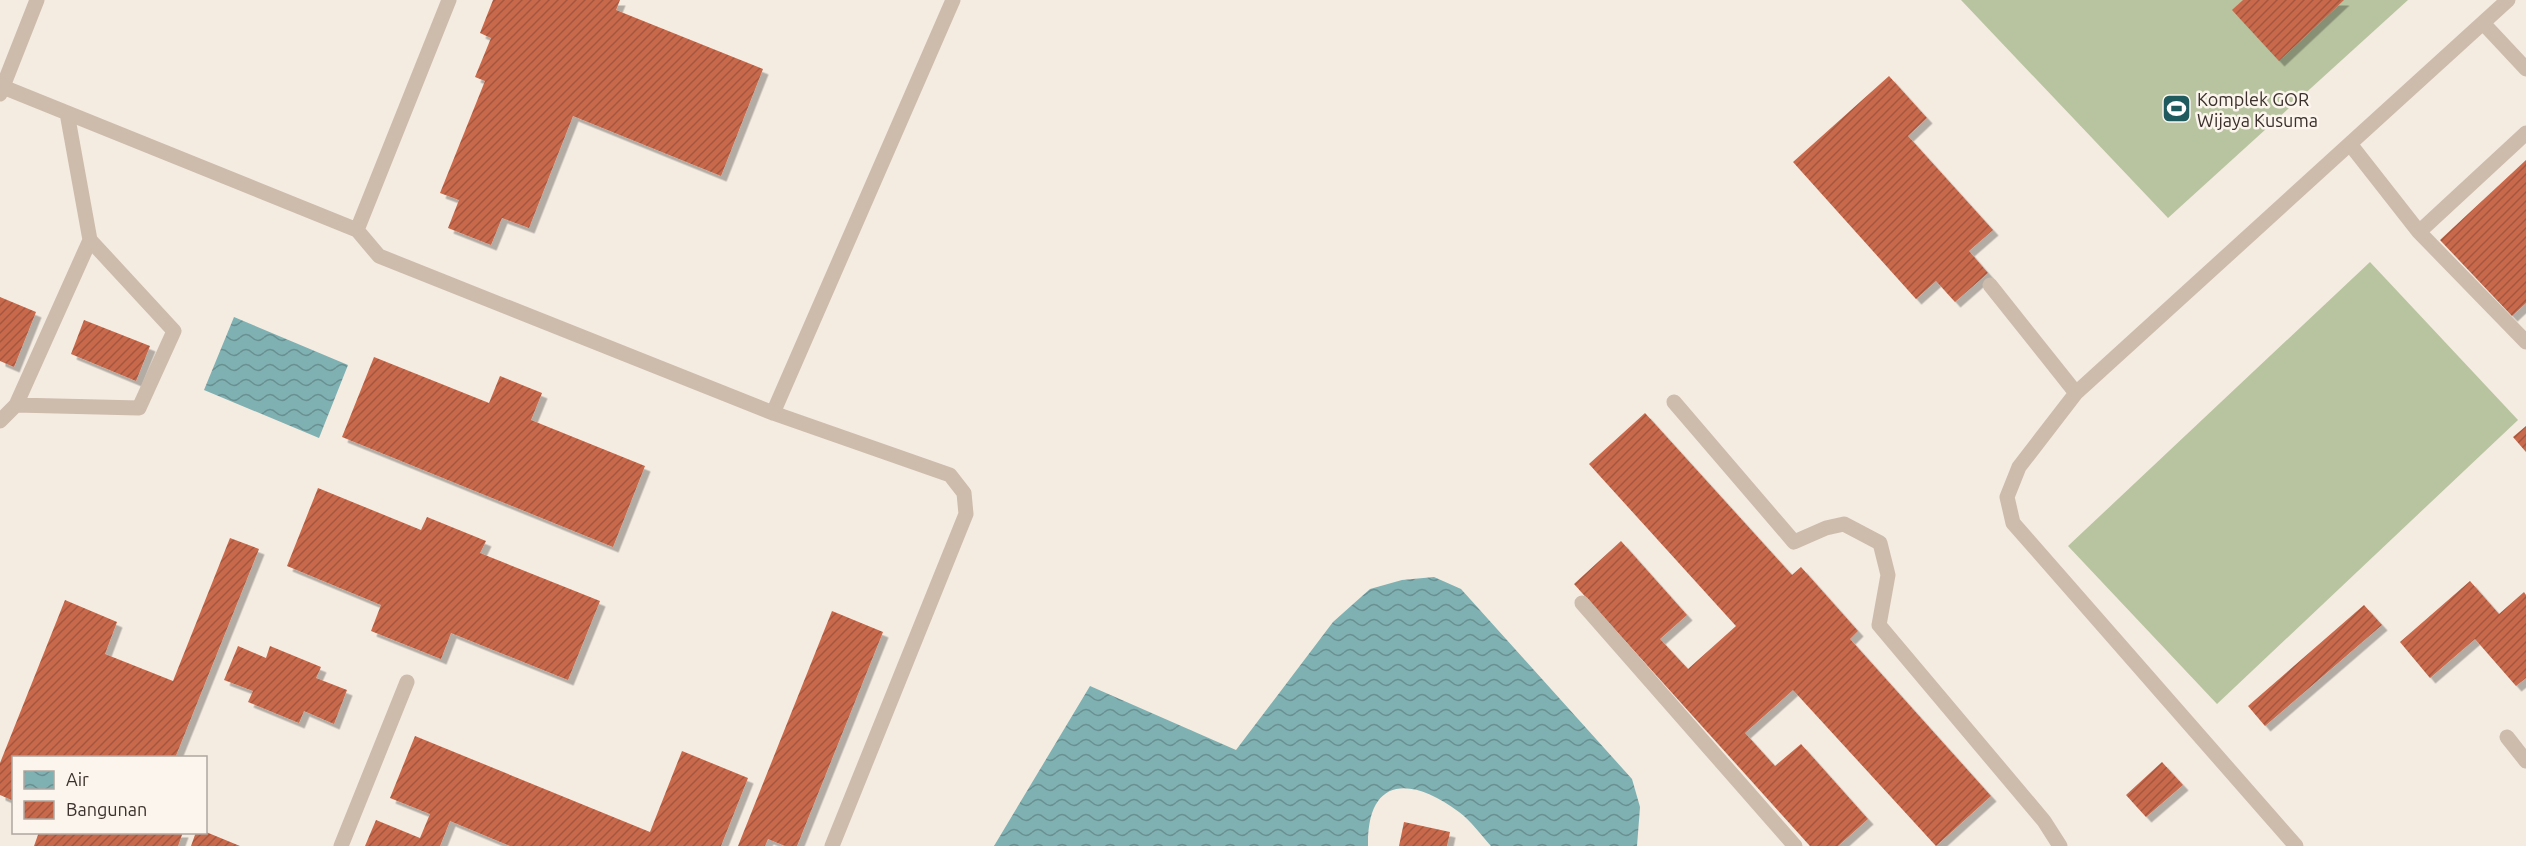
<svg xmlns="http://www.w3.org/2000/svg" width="2526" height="846" font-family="Ubuntu,sans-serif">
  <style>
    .pitch { fill: #b8c4a0 }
    .water { fill: url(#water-waves) }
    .building { fill: url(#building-hatch); filter: url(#shadow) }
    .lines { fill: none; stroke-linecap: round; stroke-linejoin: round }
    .service { stroke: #cdbbac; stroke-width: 15 }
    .labels { text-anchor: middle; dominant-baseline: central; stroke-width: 5; stroke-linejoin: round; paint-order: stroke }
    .poi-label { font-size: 18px; fill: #3b302b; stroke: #fbf5ee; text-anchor: start }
  </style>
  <defs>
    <pattern id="water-waves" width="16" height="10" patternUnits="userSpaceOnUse" patternTransform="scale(1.5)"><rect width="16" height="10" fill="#7fb0b2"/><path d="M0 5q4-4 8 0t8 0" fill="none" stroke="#699091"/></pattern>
    <pattern id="building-hatch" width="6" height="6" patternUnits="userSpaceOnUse" patternTransform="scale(1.5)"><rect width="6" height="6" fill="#c8694b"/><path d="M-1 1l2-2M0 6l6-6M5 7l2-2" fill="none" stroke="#a4573f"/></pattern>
    <filter id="shadow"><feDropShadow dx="5.5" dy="5.5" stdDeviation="0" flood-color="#0004"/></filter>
  </defs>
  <rect width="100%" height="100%" fill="#f4ebe1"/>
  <path class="pitch" d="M1961 0H2408L2168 218Z
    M2370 262 2518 420 2217 704 2068 546Z"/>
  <path class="water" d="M234 317 348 365 319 438 204 390Z
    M1434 577 1461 589 1632 779 1640 807 1637 846H1491C1481 835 1471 821 1459 812 1412 777 1367 775 1368 846H994L1090 686 1236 750 1333 622 1370 589 1402 580Z"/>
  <path class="building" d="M493 0H620L616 10 763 69 721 176 573 116 529 228 502 218 491 245 448 228 459 200 440 193 485 81 475 77 491 38 480 33Z
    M2243 0H2344L2279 61 2232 10Z
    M1889 76 1927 118 1908 136 1993 230 1969 251 1988 273 1955 302 1936 281 1916 299 1793 162Z
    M2526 160V303L2512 316 2440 240Z
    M0 297 36 312 14 367 0 361Z
    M84 320 150 346 136 381 71 354Z
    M374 357 489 403 500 376 542 393 531 420 645 466 613 547 342 437Z
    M1645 413 1792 575 1801 567 1858 631 1850 639 1991 796 1936 846 1793 690 1745 733 1775 766 1801 744 1868 819 1838 846H1810L1574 584 1621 541 1687 615 1660 639 1688 669 1736 626 1589 464Z
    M2526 426V452L2513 437Z
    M318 488 421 530 427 517 486 541 480 553 600 601 568 680 451 633 441 659 371 631 381 605 287 566Z
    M230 538 259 549 175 758H14V801L0 795V763L65 600 117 622 105 654 173 681Z
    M2470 581 2499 614 2524 592 2526 595V678L2516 686 2475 639 2430 678 2400 642Z
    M2364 605 2382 625 2265 726 2248 706Z
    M832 611 883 632 797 846H785L768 839 765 846H738Z
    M238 646 266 658 270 646 321 667 316 678 347 690 334 724 304 711 299 723 248 702 253 691 224 680Z
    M415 736 650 832 682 751 748 778 721 846H510L450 821 440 846H365L376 820 420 838 430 814 390 798Z
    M2162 762 2183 785 2146 817 2126 795Z
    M1404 822 1450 832 1447 846H1399Z
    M39 832H183L178 846H34Z
    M196 832H206L240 846H191Z"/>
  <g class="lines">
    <path class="service" d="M2483 23 2526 69
      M3 87 357 230 379 256 773 413 950 475 964 493 966 514 832 846
      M0 94 37 0
      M2350 144 2419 232 2526 133
      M357 230 449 0
      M2419 232 2526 342
      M1990 285 2076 393
      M1674 402 1794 542 1826 528 1844 524 1880 543 1888 575 1879 625 2044 821 2060 846
      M16 405 90 240
      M773 413 953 0
      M0 421 16 405 139 408 174 331 90 240 67 113
      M1582 603 1795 846
      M2507 737 2526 761
      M341 846 407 682
      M2296 846 2013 523 2007 497 2019 467 2076 393 2508 0"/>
  </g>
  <defs>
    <symbol id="stadium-square" viewBox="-11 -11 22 22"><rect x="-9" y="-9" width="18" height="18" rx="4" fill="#1f5a5e" stroke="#fbf5ee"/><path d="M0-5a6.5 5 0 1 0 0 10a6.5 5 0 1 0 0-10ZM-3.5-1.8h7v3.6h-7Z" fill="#fff"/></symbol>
  </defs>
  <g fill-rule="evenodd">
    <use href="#stadium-square" x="2160" y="92" width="33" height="33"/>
  </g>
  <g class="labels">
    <g class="poi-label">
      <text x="2197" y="99">Komplek GOR<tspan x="2197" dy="21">Wijaya Kusuma</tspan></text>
    </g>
  </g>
  <rect x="12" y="756" width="195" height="78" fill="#fbf5ee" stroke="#aea6a0" stroke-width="1.5"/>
  <rect x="24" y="771" width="30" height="18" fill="url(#water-waves)" stroke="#aea6a0" stroke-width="1.5"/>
  <text x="66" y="786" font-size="18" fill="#3b302b">Air</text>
  <rect x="24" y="801" width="30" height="18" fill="url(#building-hatch)" stroke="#aea6a0" stroke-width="1.5"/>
  <text x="66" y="816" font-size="18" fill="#3b302b">Bangunan</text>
</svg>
